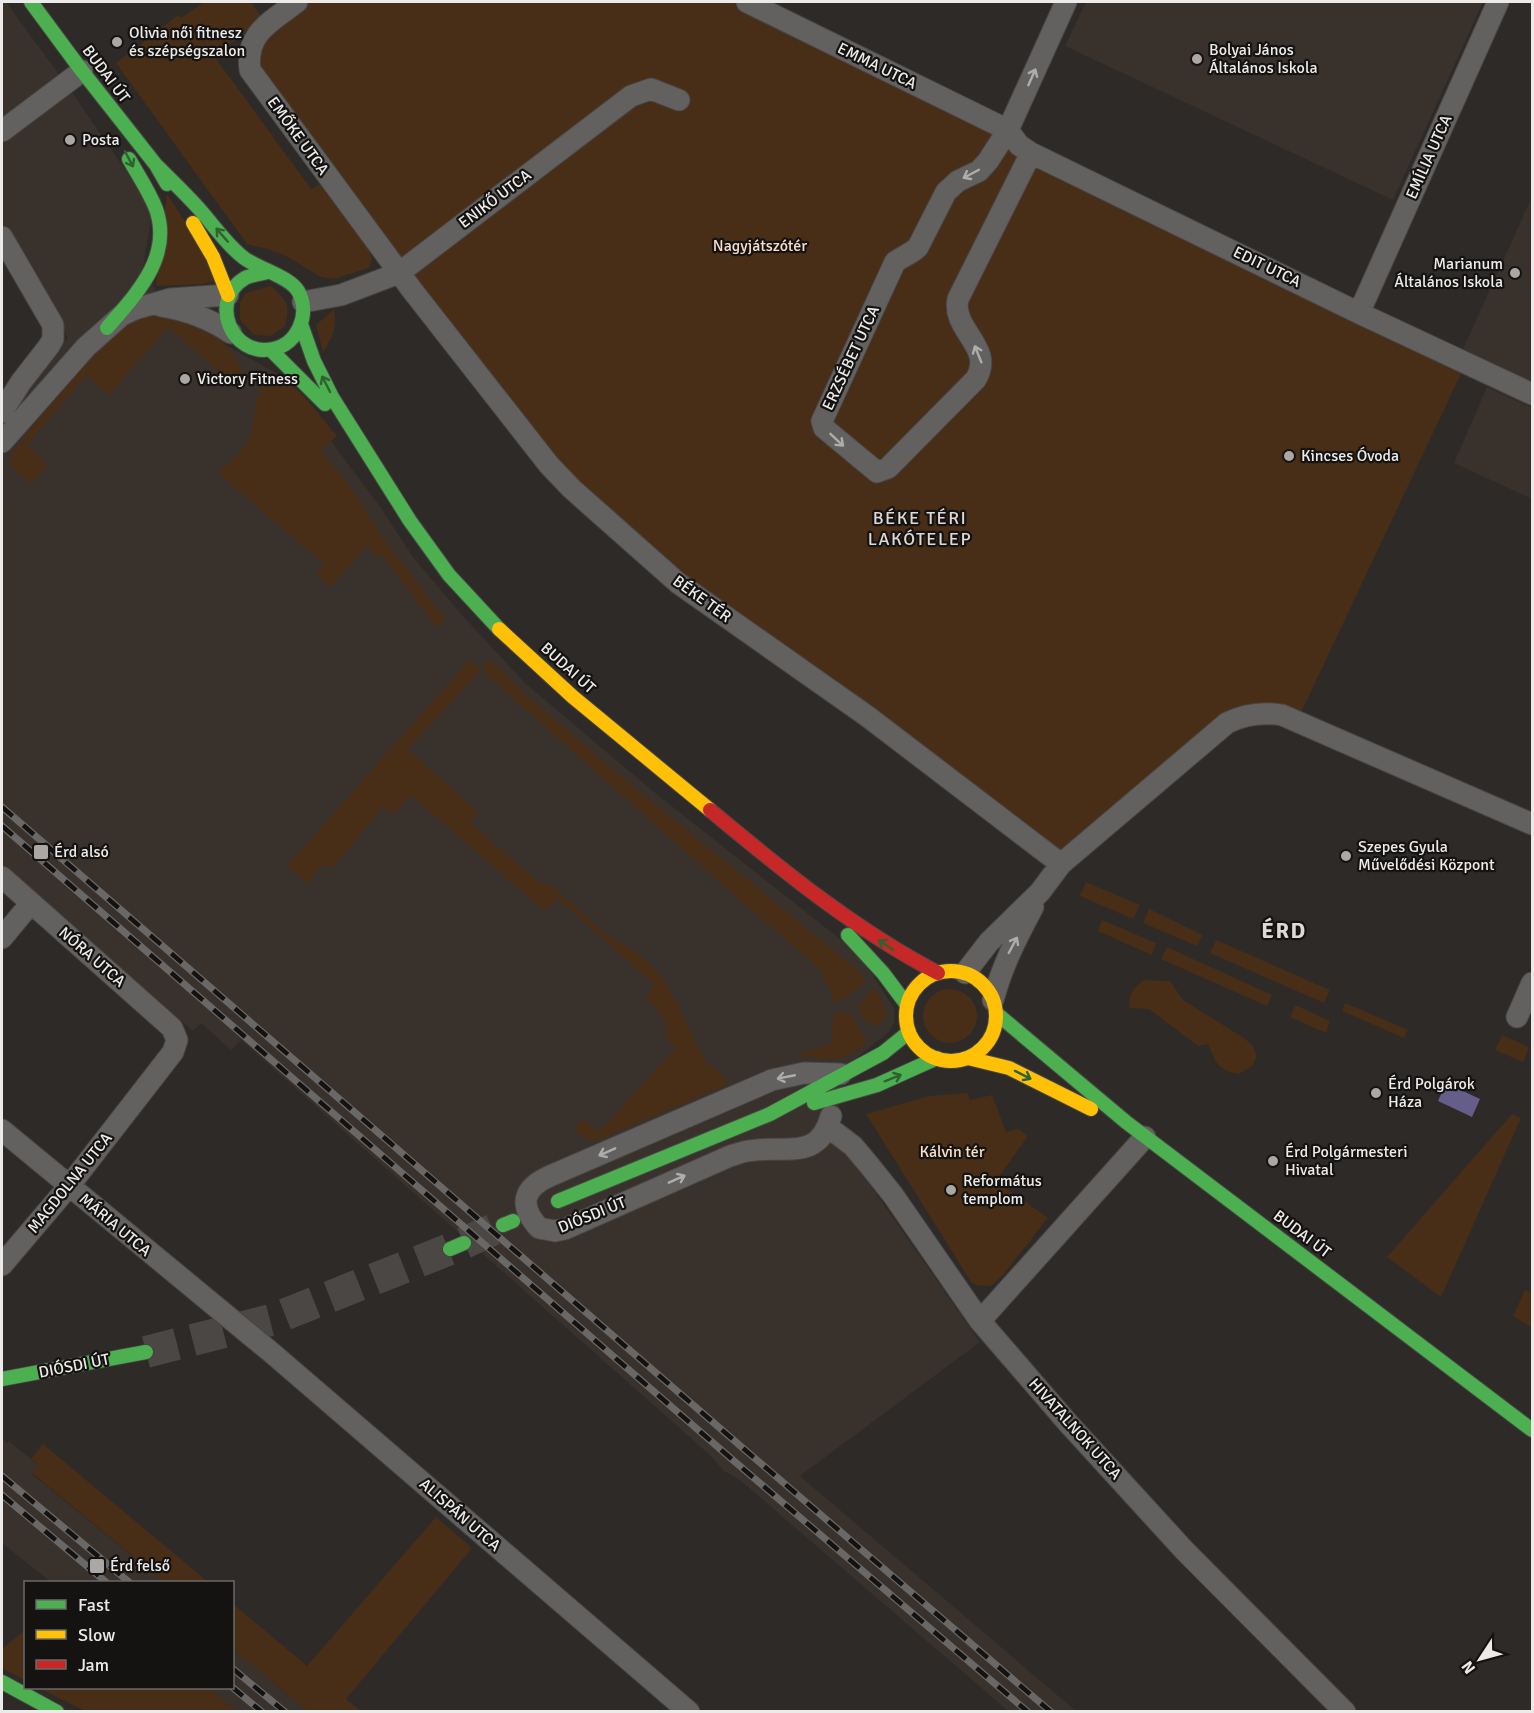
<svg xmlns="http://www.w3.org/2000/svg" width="1534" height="1713" font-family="Signika,sans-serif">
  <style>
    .built { fill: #39312b }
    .green { fill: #482e17 }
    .water { fill: #655e88 }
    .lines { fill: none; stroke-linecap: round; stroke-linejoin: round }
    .secondary-tunnel { stroke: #4a4745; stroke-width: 32; stroke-dasharray: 32 16; stroke-linecap: butt }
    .street-casing { stroke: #484645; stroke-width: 23 }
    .fast-casing { stroke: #484645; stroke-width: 16 }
    .slow-casing { stroke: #484645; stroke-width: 16 }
    .jam-casing { stroke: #484645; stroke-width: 16 }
    .street { stroke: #636160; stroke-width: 21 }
    .fast { stroke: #4caf50; stroke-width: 14 }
    .slow { stroke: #ffc107; stroke-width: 14 }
    .jam { stroke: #c62828; stroke-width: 14 }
    .rail-casing { stroke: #6a6867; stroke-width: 7 }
    .rail { stroke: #151312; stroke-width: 4.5; stroke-dasharray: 14; stroke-linecap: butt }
    .oneway { stroke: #afadab }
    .oneway2 { stroke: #306131 }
    .poi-dot { fill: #aaa7a5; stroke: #151312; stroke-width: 2 }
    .labels { text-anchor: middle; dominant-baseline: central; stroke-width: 4.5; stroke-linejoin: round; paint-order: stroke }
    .poi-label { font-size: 16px; fill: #edebe9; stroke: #151312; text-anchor: start }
    .street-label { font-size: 16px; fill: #edebe9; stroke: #151312 }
    .park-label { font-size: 16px; fill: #f9dfc9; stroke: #151312 }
    .neighbourhood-label { font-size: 18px; letter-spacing: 1.5px; fill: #ded9d5; stroke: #151312 }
    .district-label { font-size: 22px; font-weight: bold; letter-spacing: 1.5px; fill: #ded9d5; stroke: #151312 }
  </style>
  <rect width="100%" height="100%" fill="#2d2a28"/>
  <path class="built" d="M2 2H6L71 91 146 200 152 213 143 268 168 313 287 379 337 436 331 441 381 508 413 557 462 615 525 683 654 792 859 954 894 1008V1022L889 1032 843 1069 837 1124 847 1152 980 1342 800 1476 1076 1711H1008L741 1481 724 1471 711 1456 241 1040 231 1050 201 1023 193 1031 2 864V426L17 408 28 384 68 338 2 222Z
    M1086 2H1483L1393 200 1065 46Z
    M1532 197V384L1463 349Z
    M1487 387 1532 408V499L1454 463Z
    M2 1438 7 1443 9 1441 38 1465 32 1474 164 1582H51L2 1543Z
    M233 1649 308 1711H238L208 1688H232Z"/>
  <path class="green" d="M204 2H251L263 19 214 56 311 189 322 183 368 249 372 259 369 268 334 279 321 277 288 257 268 249 247 244 116 63 178 15 181 18Z
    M297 2H746L1466 363 1297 721 1247 716 1061 864 571 489 259 82 250 46Z
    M167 194 196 238 216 281 202 284 156 286Z
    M271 286C288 302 290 303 285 326L271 336 254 335 240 320V302L246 293Z
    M334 309C337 325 333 338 323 352L316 325Z
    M155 313C169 316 188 316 202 322 214 327 237 357 241 370 243 377 241 383 238 388L168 327 109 395 86 375 27 445 48 465 31 484 11 466 10 459 13 450 100 347 129 321Z
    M280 376 302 394 337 436 320 450 352 489 380 534 445 619 437 628 382 555 378 558 367 545 331 587 316 574 324 564 218 473C228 463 240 454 247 442 260 420 248 381 280 376Z
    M470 659 481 670 408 749 478 812 470 822 536 880 554 887 605 934 637 952 651 965 664 980 677 1003 704 1060C713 1070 724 1071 727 1085L597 1140H588L573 1130 584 1119 599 1132 676 1047 665 1036C667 1017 658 1009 645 997L655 985 557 898 545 911 411 795 393 815 383 807 333 867 322 866 307 883 287 866Z
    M486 661H491L527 696 626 780 861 973 864 978 863 984 843 1000 834 1002 828 986 820 971 806 956 743 903 485 673 483 666Z
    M1086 882 1140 905 1133 919 1080 896Z
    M1149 909 1203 935 1197 946 1143 923Z
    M1102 920 1156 943 1152 955 1098 931Z
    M1216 940 1330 990 1324 1003 1210 953Z
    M1167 947 1272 995 1267 1006 1161 959Z
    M1144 980 1170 981 1183 1000 1244 1038 1252 1045 1257 1056 1252 1066 1239 1074C1217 1070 1217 1064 1208 1044L1198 1046 1149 1009 1130 1008C1127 995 1134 987 1144 980Z
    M923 1016a27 27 0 1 1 54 0a27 27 0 1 1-54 0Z
    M872 990H876C883 999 885 1008 885 1019L876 1026C853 1019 856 1002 872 990Z
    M1345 1003 1408 1030 1404 1038 1342 1011Z
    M1295 1005 1330 1021 1326 1033 1290 1017Z
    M847 1012 850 1013 866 1040C863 1050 846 1058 836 1059 824 1060 809 1056 797 1054L831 1044 834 1013Z
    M1502 1035 1529 1047 1523 1062 1495 1050Z
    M967 1093 970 1100 992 1095 1006 1132 1018 1129 1028 1136 996 1181 1048 1218 1003 1275 991 1286 975 1285 970 1280 866 1114 929 1096Z
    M1512 1114 1521 1118 1441 1297 1387 1257Z
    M1532 1289V1328L1513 1316 1525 1290 1531 1292Z
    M43 1444 208 1582H164L32 1473 38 1465 31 1459Z
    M436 1517 472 1548 346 1699 361 1711H308L233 1649V1604L307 1666Z
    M25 1630V1680L2 1668V1649Z
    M39 1688H208L238 1711H85Z"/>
  <path class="water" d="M1446 1083 1480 1099 1472 1117 1438 1101Z"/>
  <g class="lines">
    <path class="secondary-tunnel" d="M464 1243 503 1225
      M146 1352 271 1320 450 1249"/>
    <defs>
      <path id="street" d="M297 2C271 22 245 33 250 70L412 290 549 465 572 489 678 583 867 716 1061 864
        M747 2 1008 130 1019 145 1031 153 1359 313 1532 394
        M2 131 82 71
        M1031 153 958 299C951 330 995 347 976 379L888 468 877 472 824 428 822 421 895 262C903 256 911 254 918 247L946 192 958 181 979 171 988 161 1008 130 1066 2
        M2 237 53 325V339L49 346 21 382 2 412
        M303 302 341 295 399 273 631 96 651 89 679 100
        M161 306C186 310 210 319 231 333
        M1359 313 1498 2
        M2 442 86 347 122 315 135 309 170 299 228 295
        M2 877 172 1028 177 1040 173 1052 69 1186 2 1265
        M2 938 31 903
        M965 973 989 942 1040 892 1061 864 1227 723C1245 714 1263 712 1282 715L1532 824
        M993 1000C1002 966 1017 937 1033 907
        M1517 1017 1532 983
        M831 1116C818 1163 784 1144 748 1151 742 1152 736 1154 730 1156L565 1229 555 1231 539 1228C518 1205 523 1188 550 1176L772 1080 804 1073 841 1074
        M828 1127 853 1146 869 1165 893 1195 980 1321 1068 1423 1184 1550 1345 1712
        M2 1130 272 1353 689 1712
        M980 1321 1145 1137"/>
      <path id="fast" d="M31 2 82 71 156 165 167 184
        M156 165C171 180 187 195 201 211 215 227 227 245 244 258 259 269 290 277 298 291 311 313 298 344 273 349 231 358 208 300 245 278 251 275 260 274 267 272
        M301 324 314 361 332 397 410 521 449 575 499 629
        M107 328C136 294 173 257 156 209 149 191 138 175 129 159
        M271 350 325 404
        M848 935 883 973 907 1005
        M996 1013 1126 1122 1532 1430
        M814 1103 877 1085 937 1058
        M558 1201 770 1114 883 1053 909 1032
        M503 1225 513 1221
        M450 1249 464 1243
        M2 1379 146 1352
        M2 1682 57 1712"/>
      <path id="slow" d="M193 223 213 257 228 295
        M499 629 573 697 710 810
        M906 1016a45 45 0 1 1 90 0a45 45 0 1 1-90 0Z
        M968 1058 1009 1068 1091 1109"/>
      <path id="jam" d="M710 810C782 870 854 929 938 973"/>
    </defs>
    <use href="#street" class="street-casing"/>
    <use href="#fast" class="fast-casing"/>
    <use href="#slow" class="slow-casing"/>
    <use href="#jam" class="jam-casing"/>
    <use href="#street" class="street"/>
    <use href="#fast" class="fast"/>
    <use href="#slow" class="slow"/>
    <use href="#jam" class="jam"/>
    <defs>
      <path id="rail" d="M2 807 744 1449 1051 1712
        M2 826 734 1461 1028 1712
        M2 1476 129 1582
        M2 1495 106 1582
        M232 1668 285 1712
        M232 1687 262 1712"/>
    </defs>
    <use href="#rail" class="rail-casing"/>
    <use href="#rail" class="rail"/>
  </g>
  <defs><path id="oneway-shaft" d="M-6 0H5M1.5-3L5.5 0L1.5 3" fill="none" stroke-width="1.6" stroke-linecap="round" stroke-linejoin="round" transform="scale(1.5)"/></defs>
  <g class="oneway">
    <use href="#oneway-shaft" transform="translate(1032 77) rotate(-66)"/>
    <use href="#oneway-shaft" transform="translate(971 174) rotate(152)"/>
    <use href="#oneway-shaft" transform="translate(978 354) rotate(-112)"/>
    <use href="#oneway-shaft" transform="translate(837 440) rotate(43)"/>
    <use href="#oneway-shaft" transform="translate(1013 945) rotate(-62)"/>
    <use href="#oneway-shaft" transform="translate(786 1077) rotate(169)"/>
    <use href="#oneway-shaft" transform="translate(607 1152) rotate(156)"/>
    <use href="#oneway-shaft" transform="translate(677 1179) rotate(-24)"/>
  </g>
  <g class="oneway2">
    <use href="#oneway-shaft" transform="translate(129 159) rotate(62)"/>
    <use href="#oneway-shaft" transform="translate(222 235) rotate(-131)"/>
    <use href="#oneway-shaft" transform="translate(326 384) rotate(-117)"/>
    <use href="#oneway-shaft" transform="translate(886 945) rotate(-146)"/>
    <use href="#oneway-shaft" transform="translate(1023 1075) rotate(27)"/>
    <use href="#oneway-shaft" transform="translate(893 1078) rotate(-22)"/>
  </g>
  <g class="poi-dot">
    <circle cx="117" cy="42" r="6"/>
    <circle cx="1197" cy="59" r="6"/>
    <circle cx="70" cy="140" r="6"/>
    <circle cx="1515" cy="273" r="6"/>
    <circle cx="185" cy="379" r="6"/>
    <circle cx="1289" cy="456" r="6"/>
    <rect x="33" y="844" width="16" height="16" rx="3"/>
    <circle cx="1346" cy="856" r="6"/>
    <circle cx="1376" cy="1093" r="6"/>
    <circle cx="1273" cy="1161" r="6"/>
    <circle cx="951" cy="1190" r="6"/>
    <rect x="89" y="1558" width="16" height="16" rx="3"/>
  </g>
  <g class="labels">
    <g class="poi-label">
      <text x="129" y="33">Olivia női fitnesz<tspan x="129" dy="18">és szépségszalon</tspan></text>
      <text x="1209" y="50">Bolyai János<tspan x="1209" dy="18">Általános Iskola</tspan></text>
      <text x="82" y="140">Posta</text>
      <text x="1503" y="264" text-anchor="end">Marianum<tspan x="1503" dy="18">Általános Iskola</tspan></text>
      <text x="197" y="379">Victory Fitness</text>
      <text x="1301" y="456">Kincses Óvoda</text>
      <text x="1358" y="847">Szepes Gyula<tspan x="1358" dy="18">Művelődési Központ</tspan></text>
      <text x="54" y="852">Érd alsó</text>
      <text x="1388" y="1084">Érd Polgárok<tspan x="1388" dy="18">Háza</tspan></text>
      <text x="1285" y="1152">Érd Polgármesteri<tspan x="1285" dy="18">Hivatal</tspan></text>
      <text x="963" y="1181">Református<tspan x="963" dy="18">templom</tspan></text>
      <text x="110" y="1566">Érd felső</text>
    </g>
    <g class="street-label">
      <text transform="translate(877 66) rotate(26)">EMMA UTCA</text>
      <text transform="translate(106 74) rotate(53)">BUDAI ÚT</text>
      <text transform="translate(298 136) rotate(54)">EMŐKE UTCA</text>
      <text transform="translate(1429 157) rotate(-66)">EMÍLIA UTCA</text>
      <text transform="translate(495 199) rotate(-37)">ENIKŐ UTCA</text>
      <text transform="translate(1267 267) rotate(26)">EDIT UTCA</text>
      <text transform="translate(851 358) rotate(-65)">ERZSÉBET UTCA</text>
      <text transform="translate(702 599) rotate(36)">BÉKE TÉR</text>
      <text transform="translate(568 668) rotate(42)">BUDAI ÚT</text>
      <text transform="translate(92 957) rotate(41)">NÓRA UTCA</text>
      <text transform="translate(70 1183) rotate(-51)">MAGDOLNA UTCA</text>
      <text transform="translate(592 1215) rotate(-22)">DIÓSDI ÚT</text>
      <text transform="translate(115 1225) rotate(40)">MÁRIA UTCA</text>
      <text transform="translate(1302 1234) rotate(37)">BUDAI ÚT</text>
      <text transform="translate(74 1366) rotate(-11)">DIÓSDI ÚT</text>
      <text transform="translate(1075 1429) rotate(48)">HIVATALNOK UTCA</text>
      <text transform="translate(460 1515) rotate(41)">ALISPÁN UTCA</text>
    </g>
    <g class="park-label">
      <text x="760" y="246">Nagyjátszótér</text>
      <text x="952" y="1152">Kálvin tér</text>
    </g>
    <g class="neighbourhood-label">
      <text x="920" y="518">BÉKE TÉRI<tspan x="920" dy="21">LAKÓTELEP</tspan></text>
    </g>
    <g class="district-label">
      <text x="1284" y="930">ÉRD</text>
    </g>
  </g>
  <rect width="1534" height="1713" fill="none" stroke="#edebe9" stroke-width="6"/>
  <rect x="24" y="1581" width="210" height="108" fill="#151312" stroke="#6b6968" stroke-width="1.5"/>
  <rect x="36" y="1600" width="30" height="9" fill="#4caf50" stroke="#6b6968" stroke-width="1.5"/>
  <text x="78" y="1611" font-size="18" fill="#edebe9">Fast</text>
  <rect x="36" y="1630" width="30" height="9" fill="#ffc107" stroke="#6b6968" stroke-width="1.5"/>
  <text x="78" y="1641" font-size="18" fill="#edebe9">Slow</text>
  <rect x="36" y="1660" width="30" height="9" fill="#c62828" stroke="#6b6968" stroke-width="1.5"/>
  <text x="78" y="1671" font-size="18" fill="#edebe9">Jam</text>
  <g transform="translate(1480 1659) rotate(234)" stroke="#151312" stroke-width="4.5" paint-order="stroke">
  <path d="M0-4.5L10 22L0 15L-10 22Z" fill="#edebe9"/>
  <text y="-9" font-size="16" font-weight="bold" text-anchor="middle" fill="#edebe9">N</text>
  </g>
</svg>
